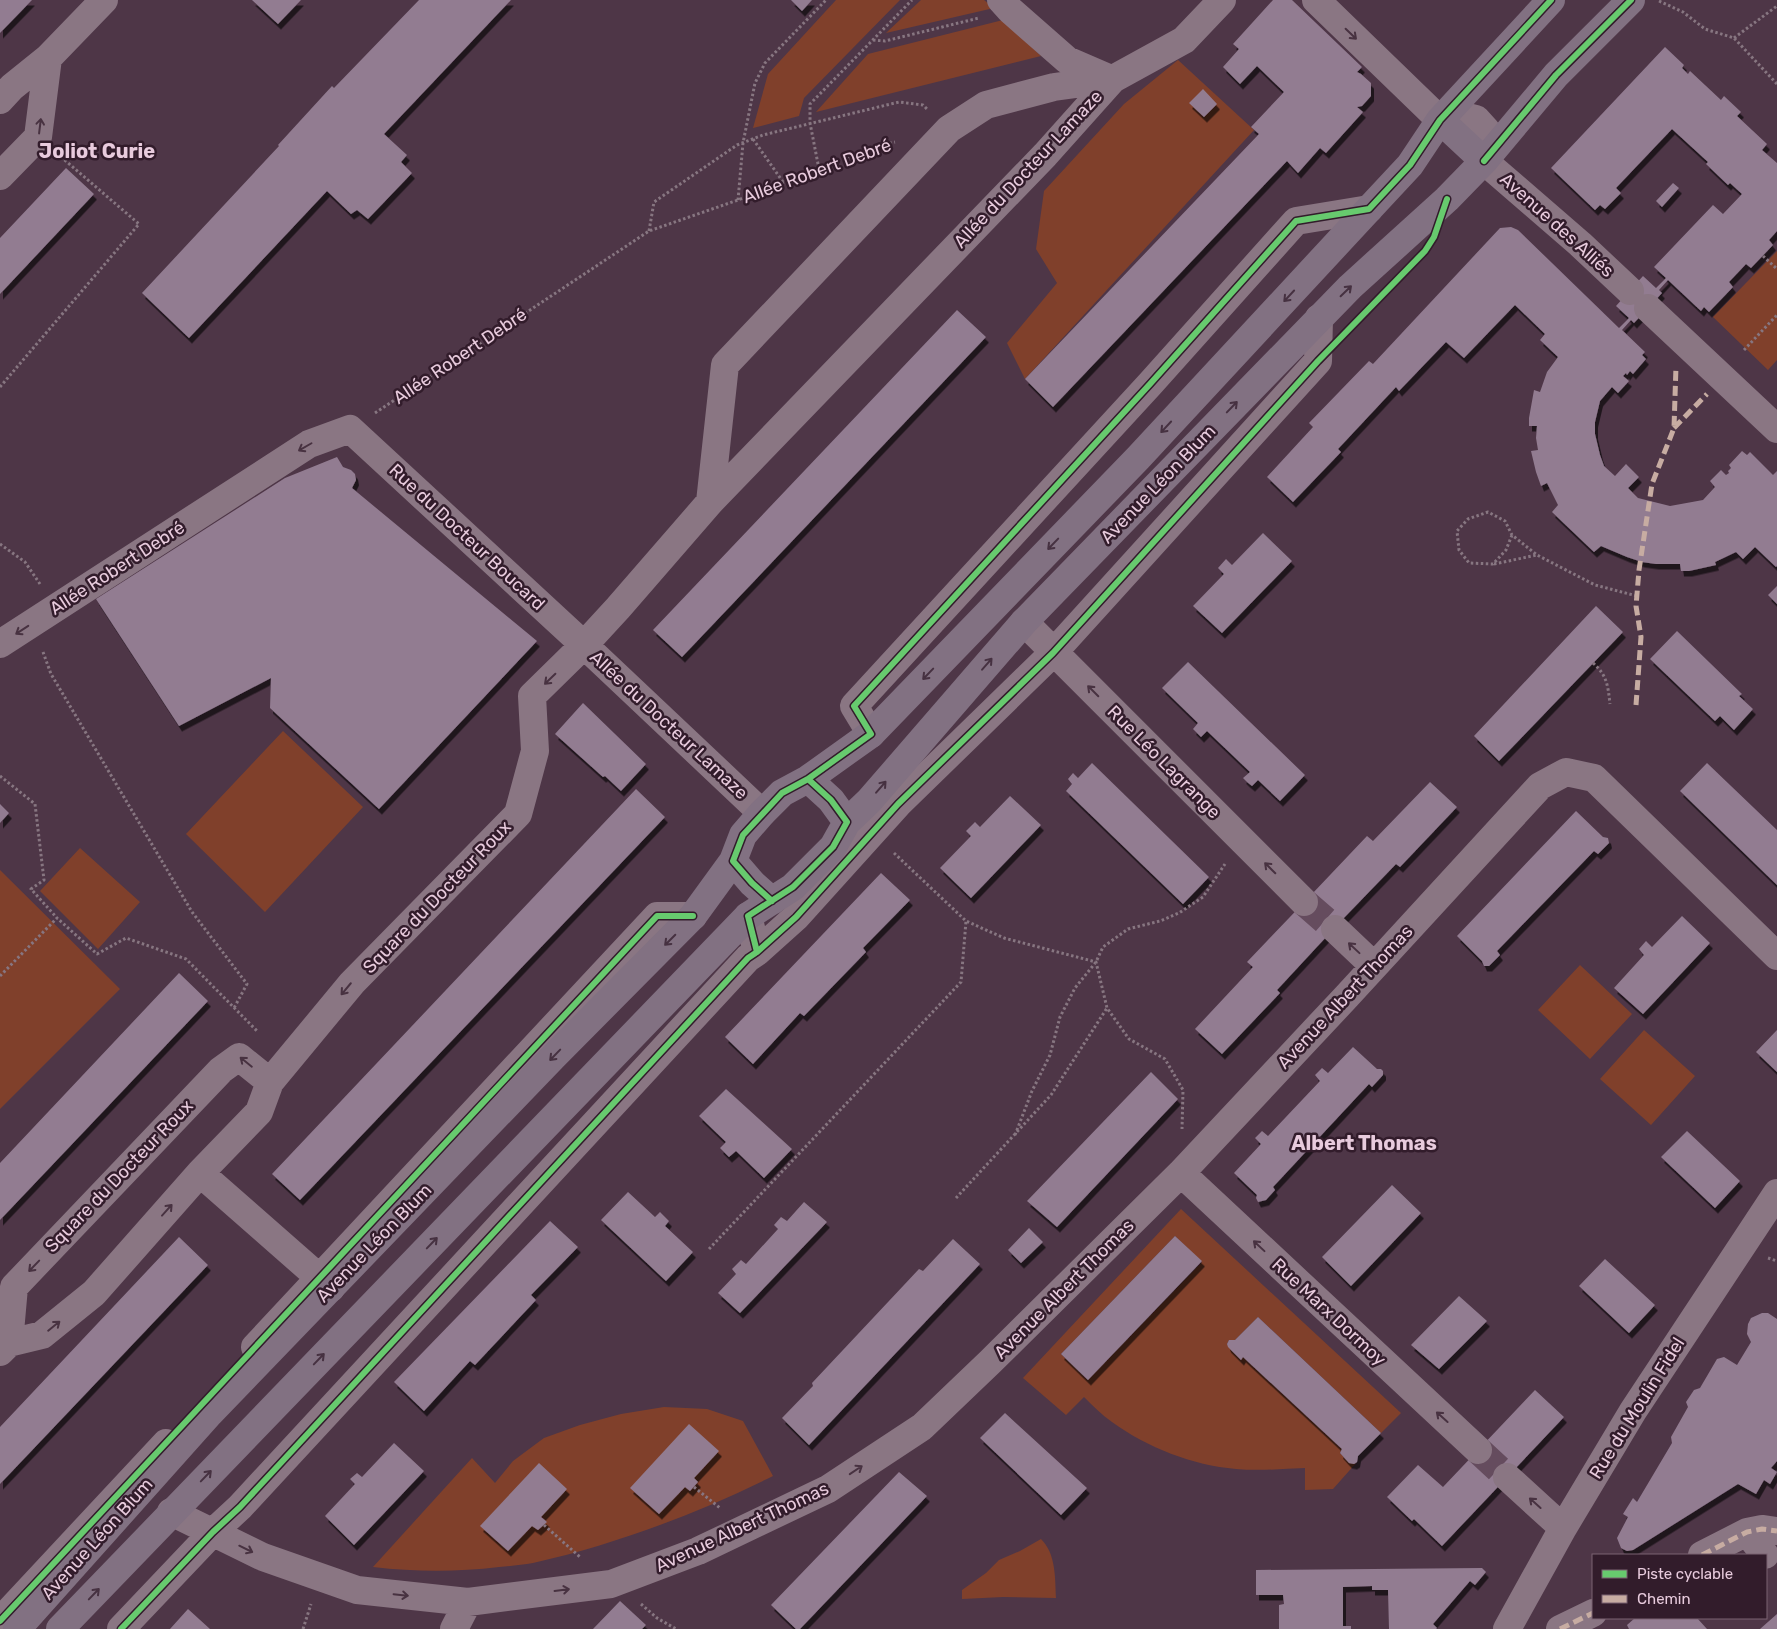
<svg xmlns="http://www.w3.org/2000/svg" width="1777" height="1629" font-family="Rubik,sans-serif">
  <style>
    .green { fill: #80402b; fill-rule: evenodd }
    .building { fill: #927c91; filter: url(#shadow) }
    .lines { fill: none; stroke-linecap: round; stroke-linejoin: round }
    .minor-tunnel { stroke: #654c5e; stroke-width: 28; stroke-dasharray: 28 14; stroke-linecap: butt }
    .path { stroke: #877681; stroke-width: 3; stroke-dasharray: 2.5 2.5; stroke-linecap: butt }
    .minor { stroke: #8a7683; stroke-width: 28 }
    .major { stroke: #827182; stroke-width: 28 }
    .quiet { stroke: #c7aca2; stroke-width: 5; stroke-dasharray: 10 5; stroke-linecap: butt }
    .cycleway-casing { stroke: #321c2b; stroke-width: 9 }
    .cycleway { stroke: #67ca6e; stroke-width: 6 }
    .oneway { stroke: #483241 }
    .oneway2 { stroke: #463141 }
    .labels { text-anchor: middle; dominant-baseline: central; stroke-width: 5; stroke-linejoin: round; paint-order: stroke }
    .street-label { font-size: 18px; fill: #e8cbdd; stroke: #321c2b }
    .quarter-label { font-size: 20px; font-weight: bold; fill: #e8cbdd; stroke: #321c2b }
  </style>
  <defs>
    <filter id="shadow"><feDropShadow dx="3" dy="5.5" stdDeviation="0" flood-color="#0009"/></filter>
  </defs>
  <rect width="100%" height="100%" fill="#4e3647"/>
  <path class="green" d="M836 0H900L804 98 799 116 753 128 768 74Z
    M921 0H984L994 8 886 33Z
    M1003 20 1041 56 816 112 868 54Z
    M1178 60 1254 130 1025 379 1007 343 1057 283 1036 249 1044 191 1124 104Z
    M1777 251V360L1768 370 1713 317Z
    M283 731 363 807 265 912 186 834Z
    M80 848 140 902 98 949 40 891Z
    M0 870 120 989 0 1109Z
    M1580 965 1632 1014 1590 1059 1538 1010Z
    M1644 1030 1695 1076 1651 1125 1600 1079Z
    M1181 1209 1401 1413 1381 1433 1258 1317 1235 1340H1229L1227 1344 1241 1359 1243 1357 1342 1449 1340 1453 1349 1462 1354 1464 1357 1462 1333 1489 1305 1490V1468C1282 1469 1258 1471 1236 1469 1192 1465 1148 1448 1112 1422 1102 1415 1093 1406 1084 1397L1066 1415 1023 1378ZM1175 1236 1202 1262 1088 1380 1061 1354Z
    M664 1407 707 1409 743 1421 773 1476C696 1514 617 1544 533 1563 522 1565 510 1566 499 1567 457 1572 416 1572 373 1567L472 1458 495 1483 513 1461 544 1438 580 1425 621 1414Z
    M1041 1539C1056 1554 1055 1577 1056 1598L1003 1597 962 1599V1590L986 1573 999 1560 1020 1551Z"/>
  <path class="building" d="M0 0H32L0 33Z
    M252 0H301L278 24Z
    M419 0H511L384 134 407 155 401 162 412 173 368 219 357 210 351 214 327 191 189 338 142 293 279 146 278 145 332 86 334 88Z
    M791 0H812L802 11Z
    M1273 0H1292L1362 67 1357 72 1361 74 1371 83V96L1362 106 1357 107 1363 112 1326 153 1320 148 1298 173 1287 161 1053 407 1025 379 1259 134 1251 127 1284 92 1257 66 1240 84 1223 67 1239 49 1233 44Z
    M1665 47 1684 65 1682 68 1688 74 1690 71 1721 100 1724 96 1741 112 1737 116 1767 144 1762 150 1777 163V231L1769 240 1773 245 1751 268 1746 264 1729 282 1733 287 1709 312 1704 307 1701 311 1668 280 1659 290 1662 293 1634 323 1631 320 1622 330 1645 352 1642 355 1646 359 1633 374 1630 371 1627 375 1626 373 1623 376 1629 381 1618 393 1612 387 1600 401 1595 422V434L1600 455 1604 466 1615 476 1626 464 1639 477 1628 488 1638 498 1670 506 1703 500 1715 487 1710 481 1721 470 1726 475 1729 473 1728 471 1731 468 1729 465 1742 451 1747 455 1750 452 1773 475 1777 471V566L1776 567 1755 547 1743 559 1736 552 1715 562 1716 565 1689 571H1681L1680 564H1656L1642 562 1627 557 1601 546 1594 552 1552 512 1558 505 1547 483 1541 486 1536 472 1531 451 1538 450 1536 438 1537 426H1529V418L1534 390 1540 392 1547 372 1558 357 1540 340 1545 334 1515 305 1464 358 1446 342 1399 391 1396 387 1338 449 1341 452 1293 502 1267 477 1313 427 1309 423 1369 361 1373 364 1500 228 1511 227 1518 230 1619 328 1629 318 1616 306 1643 276 1656 288 1666 278 1654 267 1713 205 1723 214 1742 194 1730 183 1728 185 1706 164 1708 162 1672 129 1616 188 1621 193 1605 209 1600 205 1595 210 1551 168Z
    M1203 89 1217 104 1204 117 1189 103Z
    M66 168 94 194 0 294V238Z
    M1673 183 1679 188 1662 207 1656 201Z
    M957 310 986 337 682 657 653 630Z
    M337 457 343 467 351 470 355 474 356 480 352 488 537 641 379 809 270 708 271 678 179 726 96 599 285 478Z
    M1263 533 1292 561 1222 633 1193 606 1224 574 1218 568 1226 559 1232 565Z
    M1777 586V604L1768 595Z
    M1596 606 1623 632 1499 761 1474 736Z
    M1677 631 1742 694 1739 696 1753 709 1734 730 1720 716 1715 721 1650 659Z
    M1188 662 1305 775 1280 801 1258 780 1252 786 1247 782 1243 778 1250 772 1207 731 1201 737 1193 729 1198 723 1162 688Z
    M583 703 646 764 621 791 605 776 603 777 555 734Z
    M1092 763 1209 877 1183 904 1066 791 1072 784 1068 779 1073 773 1078 778Z
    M1707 763 1777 830V885L1680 791Z
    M1430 782 1457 807 1400 867 1396 864 1340 922 1277 990 1280 993 1222 1054 1195 1029 1253 967 1247 962 1312 894 1367 836 1373 841Z
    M636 789 665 817 300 1200 272 1174Z
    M1010 796 1041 825 971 898 940 868 971 836 966 831 975 822 980 827Z
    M0 804 9 813 0 823Z
    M1576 811 1603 837 1608 838 1609 843 1598 854 1594 851 1497 951 1500 955 1489 966H1484L1482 961 1457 936Z
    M881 873 910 900 863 948 866 952 804 1016 800 1013 753 1064 725 1037Z
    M1682 916 1710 943 1643 1014 1614 988 1644 955 1639 949 1646 941 1652 947Z
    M179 973 208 1001 0 1220V1163Z
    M1777 1030V1072L1756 1052Z
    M1353 1047 1377 1069H1381L1383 1071V1075L1372 1087 1369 1084 1273 1187 1275 1190 1266 1200 1258 1202 1256 1198 1257 1195 1234 1173 1261 1144 1255 1138 1262 1131 1268 1136 1320 1081 1315 1075 1322 1068 1328 1073Z
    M1151 1072 1178 1099 1057 1227 1027 1201Z
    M726 1089 792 1149 764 1178 736 1151 729 1157 720 1148 726 1142 699 1116Z
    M1687 1131 1740 1181 1715 1208 1661 1157Z
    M1392 1185 1421 1213 1351 1286 1322 1257Z
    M628 1192 655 1217 660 1212 669 1221 665 1226 693 1252 666 1281 601 1220Z
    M804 1202 827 1222 740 1313 718 1293 736 1274 732 1269 741 1260 746 1264 778 1229 774 1225 781 1217 787 1221Z
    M550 1221 578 1247 531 1295 536 1300 475 1365 470 1361 424 1411 394 1382Z
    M1029 1228 1043 1242 1021 1263 1008 1250Z
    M1175 1236 1202 1261 1088 1380 1061 1354Z
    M179 1237 208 1265 0 1484V1427Z
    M953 1239 980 1264 809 1445 782 1418 813 1386 812 1383 919 1269 923 1271Z
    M1605 1259 1655 1305 1629 1333 1579 1286Z
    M1459 1296 1487 1321 1439 1369 1411 1345Z
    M1762 1313H1768L1777 1319V1461L1771 1468 1777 1472 1770 1484 1764 1480 1756 1494 1738 1484 1633 1550 1627 1551 1621 1548 1617 1538 1628 1517 1623 1514 1633 1498 1637 1502 1672 1443 1671 1437 1688 1407 1686 1402 1694 1390 1700 1388 1717 1359 1724 1357 1737 1365 1751 1342 1747 1334 1748 1324 1751 1318Z
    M1258 1317 1381 1433 1358 1456 1357 1462 1354 1464 1349 1463 1340 1453 1342 1449 1243 1357 1241 1360 1228 1347 1227 1344 1229 1340H1235Z
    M1535 1390 1564 1417 1442 1546 1414 1519 1412 1521 1387 1497 1418 1465 1443 1487Z
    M1005 1413 1087 1488 1061 1515 980 1438Z
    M689 1424 719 1451 694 1478 698 1482 690 1491 685 1487 659 1514 630 1488Z
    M394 1443 424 1471 354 1545 325 1516 355 1484 350 1479 357 1473 362 1477Z
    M539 1463 567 1489 541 1517 547 1522 538 1530 532 1526 508 1551 480 1526Z
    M899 1472 927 1496 800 1629H796L771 1605Z
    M1482 1568 1486 1572 1475 1585 1470 1581 1433 1624 1437 1628 1436 1629H1389L1388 1590H1372V1586L1343 1587V1626H1351V1629H1279V1605L1284 1604 1283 1595H1256V1570Z
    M620 1601 646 1625 642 1629H593Z
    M188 1609 210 1629H170Z
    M1777 1614V1629H1760Z
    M1635 1618H1697L1707 1629H1629L1627 1625Z"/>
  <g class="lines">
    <path class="minor-tunnel" d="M1304 902 1335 929
      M1478 1450 1507 1477"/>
    <path class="path" d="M1659 1 1683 12 1705 29 1734 38 1777 84
      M1734 38 1777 6
      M873 40 885 41 979 18
      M753 139 783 182
      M819 169 810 123V104L912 0
      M738 200 743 143 755 83 765 63 826 0
      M649 231 654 202 737 145 763 135 899 102 923 105 928 110
      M1763 256 1777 269
      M1744 350 1777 315
      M0 387 139 224 60 156
      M375 413 649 231 738 200 876 146 895 142
      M1512 535 1506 550 1493 564 1469 563 1459 550 1457 531 1468 519 1488 512 1505 521 1512 535 1537 555 1595 585 1637 596
      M0 544 25 562 40 584
      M1494 564 1537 555
      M43 652 51 674 192 912 247 984 234 1008
      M1593 663C1607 675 1608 686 1610 704
      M0 776 35 804 44 880 31 889 57 918
      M894 853 966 921 1004 938 1096 962 1107 1008 1129 1039 1165 1059 1183 1090 1182 1129
      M0 976 57 918 97 954 126 938 186 959 258 1032
      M1015 1135 1032 1091 1050 1055 1060 1017 1075 988 1096 962 1103 947 1128 929 1160 921 1179 913 1203 897 1225 864
      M956 1198 1051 1095 1107 1008
      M709 1249 961 982 966 921
      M1768 1258 1777 1261
      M694 1487 720 1508
      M544 1525 580 1557
      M641 1604 657 1618 676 1629
      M303 1629 311 1604"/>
    <path class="minor" d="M1001 0 1010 10 1067 60 1111 79
      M1316 0 1440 120
      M48 58 104 0
      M1113 79 1054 87 986 105 949 129 725 365 710 502 1045 155 1113 79 1184 40 1222 0
      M0 100 12 87 48 58 38 137 0 176
      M1448 112 1476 119 1486 130 1484 161 1580 244 1630 291
      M1648 308 1777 429
      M1024 622 1304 902
      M0 644 309 444 350 429 584 645 762 813
      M871 734 854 706 1150 384 1296 221 1369 209
      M1335 929 1374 966
      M757 952 796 917 898 804 1053 653 1318 361 1319 318
      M270 1082 352 983 518 814 535 751 532 696 584 645 618 608 710 502
      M200 1173 331 1288
      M1181 1173 1478 1450
      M255 1347 657 916H693
      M0 1352 9 1343 42 1335 94 1293 200 1173 259 1112 270 1082 239 1057 221 1070 14 1287 9 1343
      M1507 1477 1563 1528
      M171 1512 263 1557 357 1590 468 1602 611 1584 698 1551 828 1489 922 1427 990 1362 1181 1173 1347 996 1540 786 1566 772 1594 778 1777 956
      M1747 1532 1765 1555
      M1702 1555 1747 1532 1762 1529 1777 1531
      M0 1621 166 1443
      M121 1629 213 1532 240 1507 748 958 757 952 748 916
      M454 1629 468 1602
      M1507 1629 1563 1528 1633 1411 1777 1193
      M1560 1629 1593 1613"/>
    <path class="major" d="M1440 120 1484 161
      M808 779 831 800 847 822
      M733 861 752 883 772 901
      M17 1629 210 1413 554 1056 693 916 733 861 743 835 762 813 782 793 808 779 871 734 1138 458 1369 209 1410 165 1440 120 1551 0
      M60 1629 748 916 793 887 833 847 847 822 869 801 1024 622 1350 287 1447 199 1484 161 1556 75 1631 0"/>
    <path class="quiet" d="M1674 428 1707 394
      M1636 705 1641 637 1636 606 1639 570 1652 484 1674 428 1676 366
      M1702 1555 1747 1532 1762 1529 1777 1531
      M1560 1629 1593 1613"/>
    <defs>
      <path id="cycleway" d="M1484 161 1556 75 1631 0
        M772 901 752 883 733 861 743 835 782 793 808 779 871 734 854 706 1150 384 1296 221 1369 209 1410 165 1440 120 1551 0
        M757 952 796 917 898 804 1053 653 1318 361 1425 251 1434 237 1447 199
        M0 1621 657 916H693
        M121 1629 213 1532 240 1507 748 958 757 952 748 916 793 887 833 847 847 822 831 800 808 779"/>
    </defs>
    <use href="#cycleway" class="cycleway-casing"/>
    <use href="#cycleway" class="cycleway"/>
  </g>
  <defs><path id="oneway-shaft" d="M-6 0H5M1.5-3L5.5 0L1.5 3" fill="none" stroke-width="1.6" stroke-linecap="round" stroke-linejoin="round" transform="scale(1.25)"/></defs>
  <g class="oneway">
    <use href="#oneway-shaft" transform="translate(1351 34) rotate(44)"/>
    <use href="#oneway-shaft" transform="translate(40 126) rotate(-83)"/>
    <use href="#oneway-shaft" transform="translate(305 447) rotate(150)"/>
    <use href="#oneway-shaft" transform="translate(22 630) rotate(147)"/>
    <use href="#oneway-shaft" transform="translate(550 679) rotate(136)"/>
    <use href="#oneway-shaft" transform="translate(1093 691) rotate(-135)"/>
    <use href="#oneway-shaft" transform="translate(1270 868) rotate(-135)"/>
    <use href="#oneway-shaft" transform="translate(1354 948) rotate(-137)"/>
    <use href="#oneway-shaft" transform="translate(346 989) rotate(130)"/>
    <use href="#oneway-shaft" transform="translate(246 1062) rotate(-141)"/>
    <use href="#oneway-shaft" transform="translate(167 1210) rotate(-48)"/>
    <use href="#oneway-shaft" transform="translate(1259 1246) rotate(-137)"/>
    <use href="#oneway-shaft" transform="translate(34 1266) rotate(134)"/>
    <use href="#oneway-shaft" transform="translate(54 1326) rotate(-39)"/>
    <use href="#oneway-shaft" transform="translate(1442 1417) rotate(-138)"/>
    <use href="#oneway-shaft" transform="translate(856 1470) rotate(-34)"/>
    <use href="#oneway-shaft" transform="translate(1535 1503) rotate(-138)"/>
    <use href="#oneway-shaft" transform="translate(246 1549) rotate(26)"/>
    <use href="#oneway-shaft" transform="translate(562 1590) rotate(-7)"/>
    <use href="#oneway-shaft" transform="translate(401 1595) rotate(6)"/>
  </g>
  <g class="oneway2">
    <use href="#oneway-shaft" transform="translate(1346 291) rotate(-44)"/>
    <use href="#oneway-shaft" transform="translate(1289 296) rotate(133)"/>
    <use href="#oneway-shaft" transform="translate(1232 407) rotate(-46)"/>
    <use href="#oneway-shaft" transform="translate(1166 427) rotate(133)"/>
    <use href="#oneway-shaft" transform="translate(1053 544) rotate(134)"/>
    <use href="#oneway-shaft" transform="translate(987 664) rotate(-49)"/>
    <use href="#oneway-shaft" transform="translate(928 674) rotate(134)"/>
    <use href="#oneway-shaft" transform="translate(881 787) rotate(-49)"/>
    <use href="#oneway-shaft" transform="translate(670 940) rotate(135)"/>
    <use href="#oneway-shaft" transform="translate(555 1055) rotate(134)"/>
    <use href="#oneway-shaft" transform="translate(432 1243) rotate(-46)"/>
    <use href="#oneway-shaft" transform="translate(319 1359) rotate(-46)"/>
    <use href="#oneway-shaft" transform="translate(206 1476) rotate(-46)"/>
    <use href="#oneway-shaft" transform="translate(94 1594) rotate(-46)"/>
  </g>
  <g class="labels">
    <g class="street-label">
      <text transform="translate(1028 169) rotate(-47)">Allée du Docteur Lamaze</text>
      <text transform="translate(817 171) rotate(-20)">Allée Robert Debré</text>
      <text transform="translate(1557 225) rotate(42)">Avenue des Alliés</text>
      <text transform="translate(460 356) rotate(-34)">Allée Robert Debré</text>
      <text transform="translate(1158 484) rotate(-46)">Avenue Léon Blum</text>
      <text transform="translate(467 537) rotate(43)">Rue du Docteur Boucard</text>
      <text transform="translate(117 568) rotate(-33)">Allée Robert Debré</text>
      <text transform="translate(669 725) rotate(43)">Allée du Docteur Lamaze</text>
      <text transform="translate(1164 762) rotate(45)">Rue Léo Lagrange</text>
      <text transform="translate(437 897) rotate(-46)">Square du Docteur Roux</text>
      <text transform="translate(1345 997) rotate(-47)">Avenue Albert Thomas</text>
      <text transform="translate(119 1176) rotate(-46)">Square du Docteur Roux</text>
      <text transform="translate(374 1243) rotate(-46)">Avenue Léon Blum</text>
      <text transform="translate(1064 1289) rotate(-45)">Avenue Albert Thomas</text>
      <text transform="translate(1329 1312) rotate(43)">Rue Marx Dormoy</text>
      <text transform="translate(1637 1408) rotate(-58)">Rue du Moulin Fidel</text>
      <text transform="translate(742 1527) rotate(-25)">Avenue Albert Thomas</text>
      <text transform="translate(97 1539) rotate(-48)">Avenue Léon Blum</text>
    </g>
    <g class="quarter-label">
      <text x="97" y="151">Joliot Curie</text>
      <text x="1364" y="1143">Albert Thomas</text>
    </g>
  </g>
  <rect x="1592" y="1554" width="175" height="65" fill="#321c2b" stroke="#7b6272"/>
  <rect x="1602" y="1570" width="25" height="8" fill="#67ca6e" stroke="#7b6272"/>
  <text x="1637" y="1579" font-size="15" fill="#e8cbdd">Piste cyclable</text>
  <rect x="1602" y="1595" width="25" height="8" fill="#c7aca2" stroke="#7b6272"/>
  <text x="1637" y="1604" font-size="15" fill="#e8cbdd">Chemin</text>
</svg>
